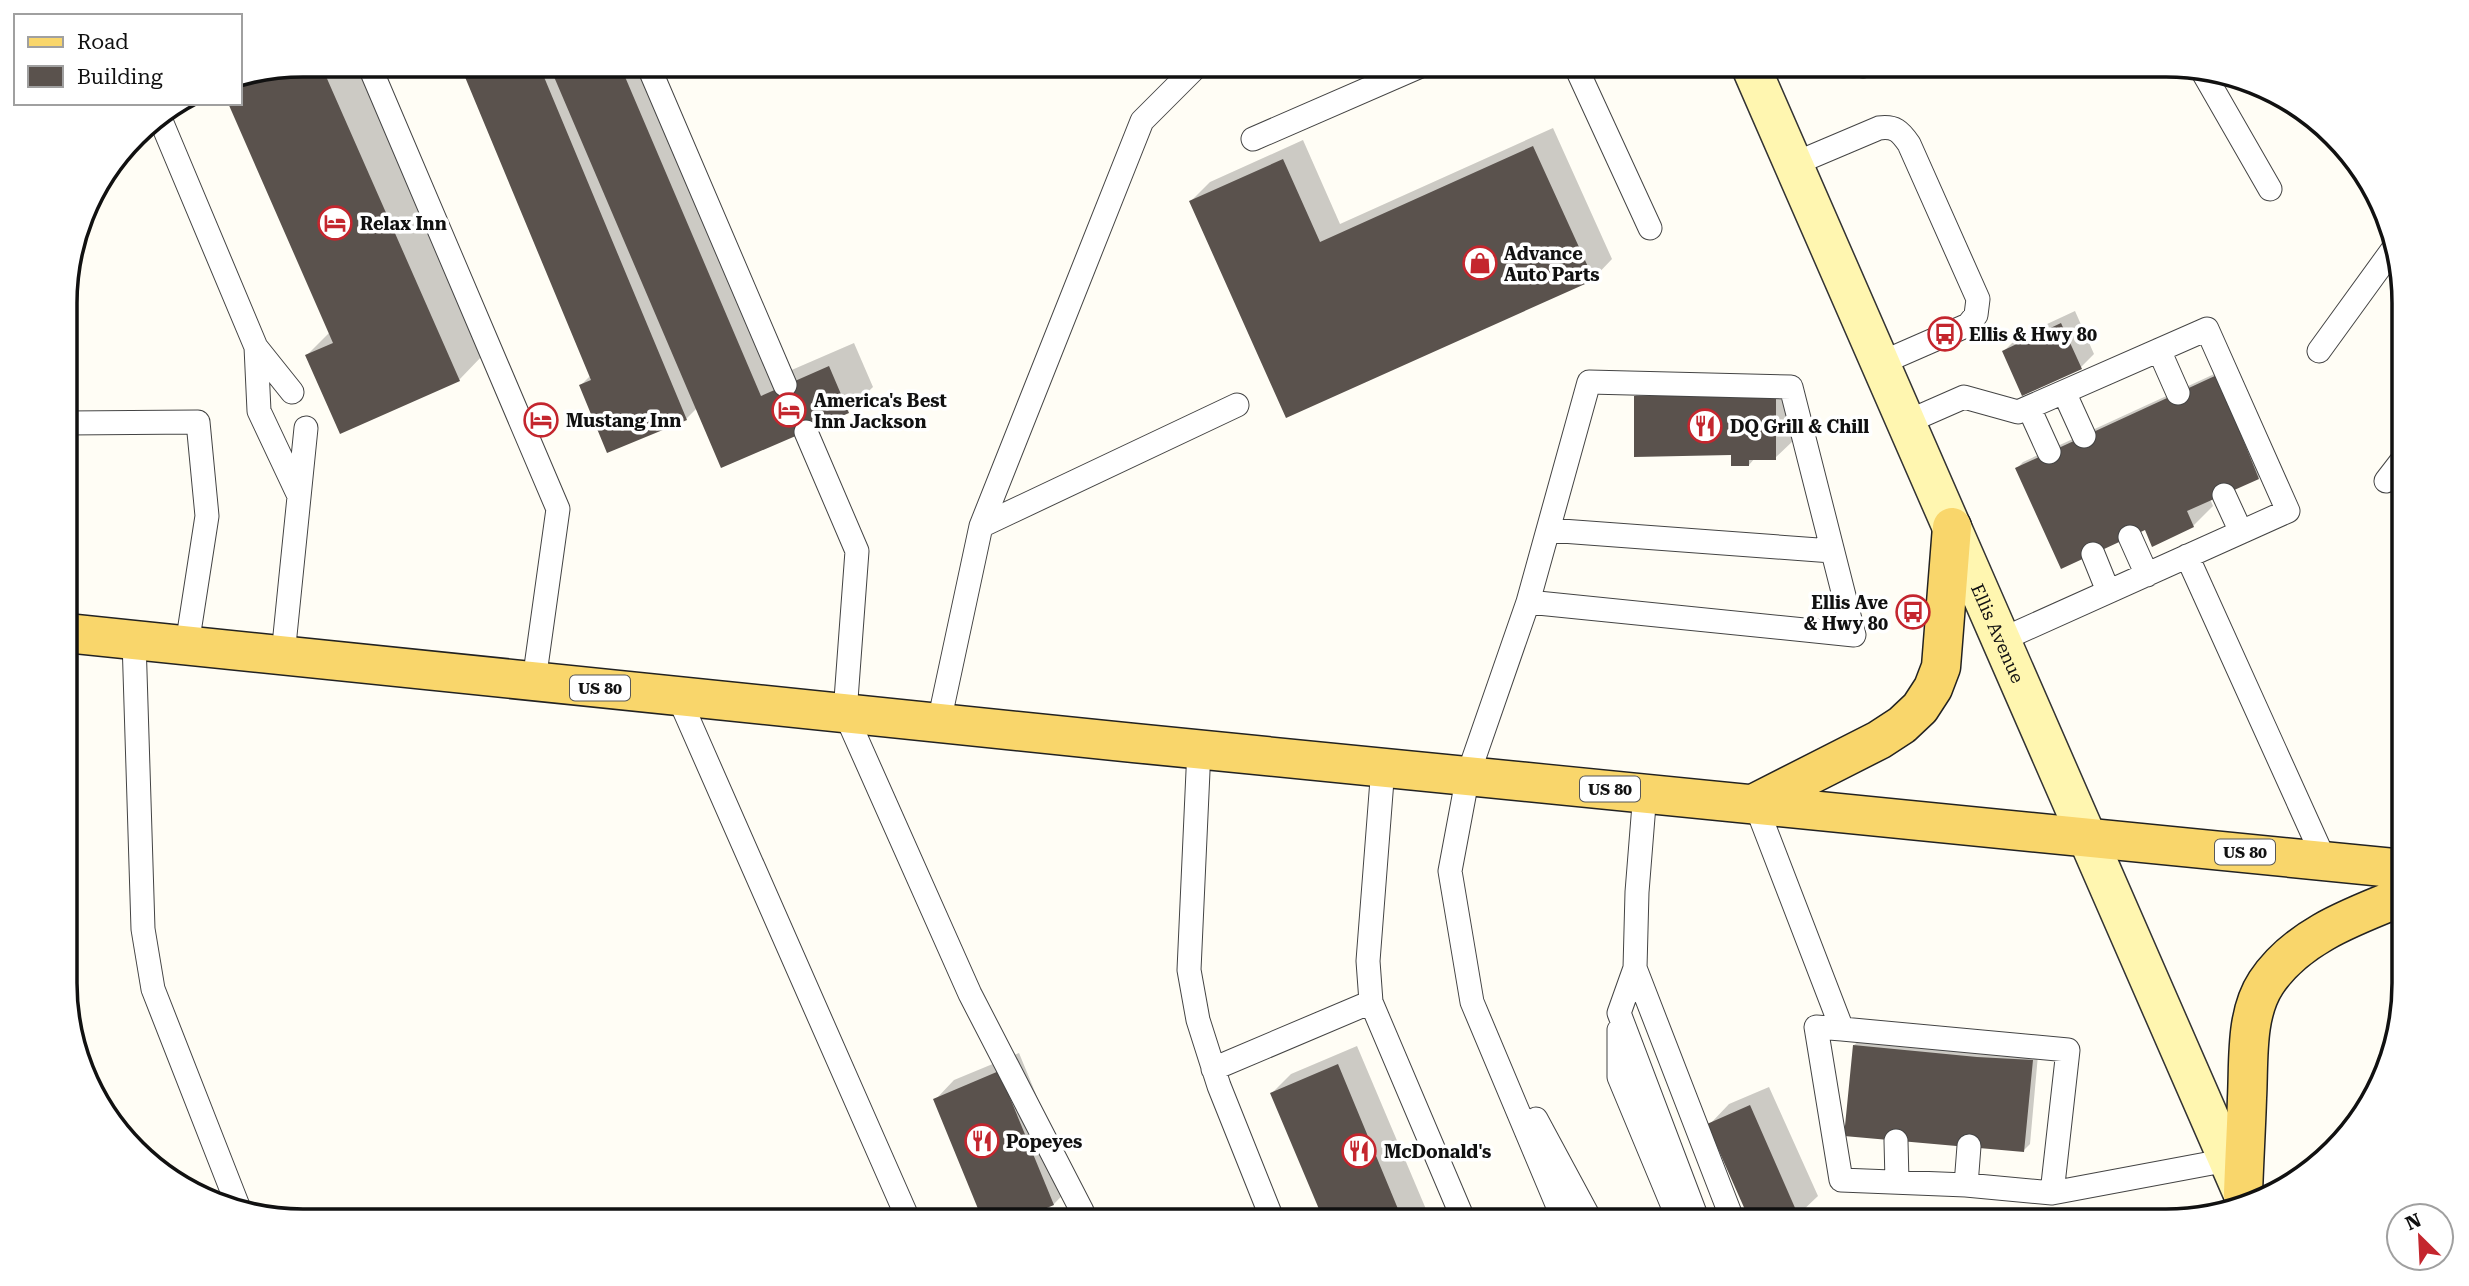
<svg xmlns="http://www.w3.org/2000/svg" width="2469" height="1286" font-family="'Roboto Serif',serif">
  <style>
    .shadow { fill: #0003 }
    .building { fill: #5a524d }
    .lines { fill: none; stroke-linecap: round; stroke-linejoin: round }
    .service-casing { stroke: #444; stroke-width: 25 }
    .secondary-casing { stroke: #333; stroke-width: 41 }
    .primary-casing { stroke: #222; stroke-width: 41 }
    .service { stroke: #fff; stroke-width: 23 }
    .secondary { stroke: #fff6b0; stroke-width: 38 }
    .primary { stroke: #f9d66b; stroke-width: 38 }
    .labels { text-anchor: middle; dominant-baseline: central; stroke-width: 7; stroke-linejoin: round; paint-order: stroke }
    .shield { fill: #fff; stroke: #585858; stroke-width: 2 }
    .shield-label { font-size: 16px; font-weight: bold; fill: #111 }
    .poi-label { font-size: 18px; font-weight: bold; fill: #111; stroke: #fff; text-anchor: start }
    .street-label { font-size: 18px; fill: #111; stroke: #fff }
    .rim { fill: none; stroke: #111; stroke-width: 3.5 }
  </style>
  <rect width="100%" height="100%" fill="#fffdf5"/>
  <path class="shadow" d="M303 65H357L483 355 459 380 307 355 330 332 240 103V77Z
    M462 65H656L787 372 854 343 873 387 848 411 697 408 686 419 581 385 591 375Z
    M1553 128 1612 259 1593 279 1287 416 1191 201 1210 182 1303 140 1340 224Z
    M2075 311 2094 354 2081 367 2004 351 2017 338Z
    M2223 370 2264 472 2258 478 2210 499 2213 506 2193 526 2145 528 2017 468 2023 462Z
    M1795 376V439L1775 458H1755L1749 465 1635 396 1655 377Z
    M1861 1039 2038 1055 2030 1144 2024 1150 1854 1045Z
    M1357 1046 1431 1221H1326L1272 1093 1291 1074Z
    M1019 1053 1073 1184 1054 1204 1011 1221H985L935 1100 954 1080Z
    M1769 1087 1818 1196 1798 1215 1785 1221 1710 1124 1729 1104Z"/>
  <path class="building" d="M303 65H321L460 381 340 434 305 355 333 343 228 103H240V77Z
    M460 65H539L687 420 607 453 579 385 591 380Z
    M549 65H620L761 396 829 366 849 413 721 468Z
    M1533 146 1594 280 1286 418 1189 201 1283 159 1320 242Z
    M2061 323 2082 369 2022 396 2002 351Z
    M2217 375 2259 479 2187 511 2194 527 2152 547 2145 530 2061 569 2015 468Z
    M1776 395V460H1749V466H1731V455L1634 457V396Z
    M1853 1045 1977 1057 2033 1060 2024 1152 1844 1136Z
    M1338 1064 1403 1221H1324L1270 1093Z
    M999 1071 1054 1205 1015 1221H983L933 1099Z
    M1750 1105 1799 1217 1790 1221H1750L1707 1124Z"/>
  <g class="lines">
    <defs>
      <path id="service" d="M369 65 558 509 534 681
        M648 65 785 385
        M1575 65 1650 228
        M1863 65V66
        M2204 74 2270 189
        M159 116 256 347 292 392
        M1253 139 1423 65
        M1794 164 1879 128C1895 126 1900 131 1909 144L1978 299 1976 315 1968 325 1881 363
        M256 347 259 411 299 496
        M2159 350 2178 393
        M2319 351 2393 249
        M2064 392 2084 436
        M2029 408 2049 452
        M1907 422 1964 397 2018 412 2207 329 2288 511 2001 640
        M66 423 198 422 207 516 187 645
        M806 432 857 551 845 713 970 994 1082 1211 1083 1221
        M2386 481 2403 459
        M2224 495 2241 532
        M981 526 1237 405
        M1548 530 1832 551
        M2130 537 2147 575
        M2093 554 2108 591
        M2187 556 2325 861
        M1528 602 1589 382 1791 387 1854 635 1528 602 1468 775 1450 871 1472 1002 1564 1221
        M134 640 143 929 153 989 238 1206
        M283 655 306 428
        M678 696 909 1221
        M939 722 981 526 1142 121 1198 65
        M1199 749 1189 970 1198 1020 1219 1086 1273 1221
        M1383 767 1368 961 1371 1002 1464 1221
        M1645 792 1637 892 1635 968 1619 1013 1698 1221
        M1755 803 1842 1029 2068 1050 2052 1193 1966 1185 1841 1180 1816 1027 1842 1029
        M1635 968 1733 1221
        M1619 1030V1077L1679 1221
        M1213 1069 1371 1002
        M1536 1119 1591 1221
        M1896 1141 1897 1181
        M1966 1185 1969 1146
        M2052 1193 2228 1160"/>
      <g id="secondary">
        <path id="s1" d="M1750 65 2245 1199"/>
      </g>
      <path id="primary" d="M66 633 1134 743 2404 869
        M1755 803 1879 740 1902 725 1920 708 1933 688 1941 667 1952 527
        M2243 1194C2244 1162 2246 1130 2247 1098 2249 1061 2245 1015 2266 983 2297 936 2354 916 2404 896"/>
    </defs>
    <use href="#service" class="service-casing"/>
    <use href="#secondary" class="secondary-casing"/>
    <use href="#primary" class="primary-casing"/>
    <use href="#service" class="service"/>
    <use href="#secondary" class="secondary"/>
    <use href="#primary" class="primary"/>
  </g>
  <defs>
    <symbol id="hotel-ring" viewBox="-11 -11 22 22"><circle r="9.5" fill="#fff" stroke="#c4262e" stroke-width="1.5"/><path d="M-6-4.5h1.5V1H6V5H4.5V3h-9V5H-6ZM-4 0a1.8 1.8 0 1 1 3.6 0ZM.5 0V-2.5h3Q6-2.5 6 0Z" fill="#c4262e"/></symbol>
    <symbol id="shop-ring" viewBox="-11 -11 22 22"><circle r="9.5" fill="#fff" stroke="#c4262e" stroke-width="1.5"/><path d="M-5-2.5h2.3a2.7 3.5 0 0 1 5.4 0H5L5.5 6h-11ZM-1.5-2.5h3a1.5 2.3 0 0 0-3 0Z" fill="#c4262e"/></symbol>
    <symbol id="bus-ring" viewBox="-11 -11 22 22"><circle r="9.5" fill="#fff" stroke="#c4262e" stroke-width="1.5"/><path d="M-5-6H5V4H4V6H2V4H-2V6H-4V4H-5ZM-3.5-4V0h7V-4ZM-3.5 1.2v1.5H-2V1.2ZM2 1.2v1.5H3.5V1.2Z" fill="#c4262e"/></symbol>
    <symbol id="restaurant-ring" viewBox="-11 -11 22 22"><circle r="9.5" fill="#fff" stroke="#c4262e" stroke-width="1.5"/><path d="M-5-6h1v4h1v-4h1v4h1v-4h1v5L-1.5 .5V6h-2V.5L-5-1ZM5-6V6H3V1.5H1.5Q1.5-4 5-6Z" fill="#c4262e"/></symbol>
  </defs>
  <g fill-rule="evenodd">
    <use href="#hotel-ring" x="316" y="204" width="38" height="38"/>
    <use href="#shop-ring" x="1461" y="244" width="38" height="38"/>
    <use href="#bus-ring" x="1926" y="315" width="38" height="38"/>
    <use href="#hotel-ring" x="770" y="391" width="38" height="38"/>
    <use href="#hotel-ring" x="522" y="401" width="38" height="38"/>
    <use href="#restaurant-ring" x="1686" y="407" width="38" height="38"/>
    <use href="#bus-ring" x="1894" y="593" width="38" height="38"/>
    <use href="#restaurant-ring" x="963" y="1122" width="38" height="38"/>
    <use href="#restaurant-ring" x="1340" y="1132" width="38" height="38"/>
  </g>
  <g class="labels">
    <g class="shield">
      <rect x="570" y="675.5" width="60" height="25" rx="5"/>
      <rect x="1580" y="776.5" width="60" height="25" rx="5"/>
      <rect x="2215" y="839.5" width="60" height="25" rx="5"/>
    </g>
    <g class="shield-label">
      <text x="600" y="688">US 80</text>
      <text x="1610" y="789">US 80</text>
      <text x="2245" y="852">US 80</text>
    </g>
    <g class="poi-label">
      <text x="360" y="223">Relax Inn</text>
      <text x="1504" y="253">Advance<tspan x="1504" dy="21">Auto Parts</tspan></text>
      <text x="1969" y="334">Ellis &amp; Hwy 80</text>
      <text x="814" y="400">America's Best<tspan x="814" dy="21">Inn Jackson</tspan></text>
      <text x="566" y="420">Mustang Inn</text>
      <text x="1730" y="426">DQ Grill &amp; Chill</text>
      <text x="1888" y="602" text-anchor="end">Ellis Ave<tspan x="1888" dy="21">&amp; Hwy 80</tspan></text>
      <text x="1006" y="1141">Popeyes</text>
      <text x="1384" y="1151">McDonald's</text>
    </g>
    <g class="street-label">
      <text stroke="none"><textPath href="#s1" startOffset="620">Ellis Avenue</textPath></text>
    </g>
  </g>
  <path d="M0 0H2469V1286H0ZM303 77H2166A226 226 0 0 1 2392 303V983A226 226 0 0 1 2166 1209H303A226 226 0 0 1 77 983V303A226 226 0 0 1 303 77Z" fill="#fff" fill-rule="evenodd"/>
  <path class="rim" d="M303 77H2166A226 226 0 0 1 2392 303V983A226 226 0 0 1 2166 1209H303A226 226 0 0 1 77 983V303A226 226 0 0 1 303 77Z"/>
  <rect x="14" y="14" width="228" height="91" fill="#ffffff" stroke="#a0a0a0" stroke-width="2"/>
  <rect x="28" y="37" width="35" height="10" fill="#f9d66b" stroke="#a0a0a0" stroke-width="2"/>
  <text x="77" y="49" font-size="21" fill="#111111">Road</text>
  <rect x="28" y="66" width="35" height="21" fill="#5a524d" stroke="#a0a0a0" stroke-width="2"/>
  <text x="77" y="84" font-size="21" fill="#111111">Building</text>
  <g transform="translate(2420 1237) rotate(336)"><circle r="33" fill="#ffffff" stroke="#a0a0a0" stroke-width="2"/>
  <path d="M0-5L12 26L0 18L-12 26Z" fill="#c4262e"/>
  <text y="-10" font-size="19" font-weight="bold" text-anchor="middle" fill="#111111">N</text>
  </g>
</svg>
